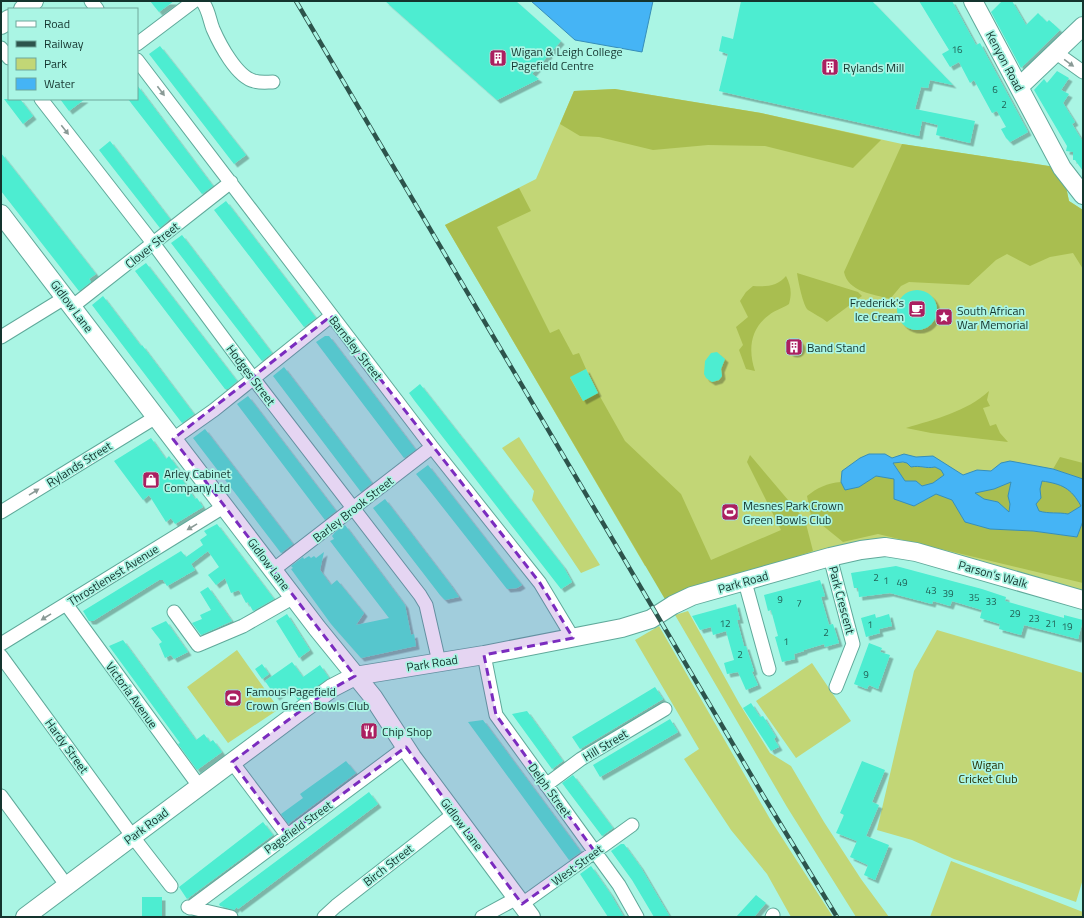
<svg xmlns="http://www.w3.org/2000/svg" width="1084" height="918" font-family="'Titillium Web',sans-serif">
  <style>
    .green { fill: #c2d676 }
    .forest { fill: #a9be50 }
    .water { fill: #45b4f5; stroke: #368eb9; fill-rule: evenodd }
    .building { fill: #4dedd1; filter: url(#shadow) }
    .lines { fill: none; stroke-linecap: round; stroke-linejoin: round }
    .street-casing { stroke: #5fa99a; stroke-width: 15 }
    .secondary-casing { stroke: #5fa99a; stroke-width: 20 }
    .street { stroke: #fff; stroke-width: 13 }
    .secondary { stroke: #fff; stroke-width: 18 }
    .rail-casing { stroke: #2d544c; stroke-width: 4.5 }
    .rail { stroke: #aaf5e4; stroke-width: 3; stroke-dasharray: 9; stroke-linecap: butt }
    .oneway { fill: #8a9a96 }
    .marked { fill: #7b2cbf; fill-opacity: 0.2; stroke: #7b2cbf; stroke-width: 3; stroke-dasharray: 8 5; stroke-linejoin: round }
    .labels { text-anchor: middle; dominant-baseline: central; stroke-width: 3.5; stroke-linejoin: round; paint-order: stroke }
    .number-label { font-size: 10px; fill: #226257 }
    .poi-label { font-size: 12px; fill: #14342e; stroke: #aaf5e4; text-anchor: start }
    .street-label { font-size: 12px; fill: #14342e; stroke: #aaf5e4 }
    .park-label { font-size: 12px; fill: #262e00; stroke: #aaf5e4 }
  </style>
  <defs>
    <filter id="shadow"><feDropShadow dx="3.5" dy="3.5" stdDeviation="0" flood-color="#0004"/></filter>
  </defs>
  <rect width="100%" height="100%" fill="#aaf5e4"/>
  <path class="green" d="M615 89 761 113 902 144 1062 168 1069 201 1083 210V591L923 546 749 573 645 566 445 225 536 179 574 91Z
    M519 437 600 565 581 573 532 500 534 491 502 448Z
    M688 611 739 703 770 753 791 766 824 822 861 879 889 917H856L787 807 675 615Z
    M659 626 770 819 833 917H791L767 874 731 830 684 759 699 749 635 640Z
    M937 630 1083 673V879L1076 902 954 859 912 840 877 830 914 671Z
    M237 650 279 709 228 743 187 687Z
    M812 663 851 721 796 758 756 701Z
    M951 861 1083 912V917H930Z"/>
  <path class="forest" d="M615 89 761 113 881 140 853 168 765 146 708 145 653 150 599 137 580 136 560 124 574 91Z
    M902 144 1062 168 1069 201 1083 210V269L1073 253 1050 257 1030 266 1007 254 996 260 969 285 909 282 901 286 890 299C873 294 848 292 844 272Z
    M519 188 531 211 497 227 550 333 559 329 573 355 579 353 586 369 570 378 583 401 598 393 625 441 681 494 711 560 781 530 747 462 750 455 805 520 813 551 666 601 445 225Z
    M797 273 858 292 862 296 827 322C821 317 814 314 808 310 803 306 798 280 797 273Z
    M786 276C791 286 792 293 789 304 783 308 775 310 769 315 750 329 748 350 755 371L746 369 739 350 743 345 736 327 748 317 740 301 746 292 753 286C766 287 778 286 786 276Z
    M989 391 987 400 990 406 983 408 990 426 996 424 1000 433 1008 442 931 433 906 428C935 419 966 412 989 391Z
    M1060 457 1083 463V479L1053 469Z
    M893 462 907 463 911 467C920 465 926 470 935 467L941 470 945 475 933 483 922 486 916 481H905Z
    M876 476 895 479 914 506 936 494 952 500 965 522 990 529 1032 531 1077 537 1083 521V583L878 534 843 542 811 516 807 496C817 488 827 483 841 482L845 490 859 487Z
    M1042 481C1064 484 1070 487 1081 506L1068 514C1058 512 1049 514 1039 511L1036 504 1041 498 1040 489Z
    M1011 482 1008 496 1010 504 1009 512 998 502 984 499 975 493 994 489Z"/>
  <path class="water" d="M531 1H653L642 52 575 40Z
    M869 454H885L892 458 904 454 916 457 933 456 963 475 977 470 991 471 1001 463 1010 461 1053 469 1083 479V521L1077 537 1033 531 990 529 965 522 952 500 936 494 914 506 894 499V479L876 476 859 487 845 490 841 482 842 471 860 458ZM903 462 907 463 911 467C920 465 926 469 935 467L941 470 944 475 933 483 922 486 916 481H905L893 463ZM1042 481C1062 484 1071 488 1081 506L1068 514C1058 512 1049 514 1039 511L1036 504 1041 498 1040 489ZM1011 482 1008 496 1010 504 1009 512 998 502 984 499 975 493 994 489Z"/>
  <path class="building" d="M150 1H174L159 12Z
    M385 1H516L561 41 532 74 539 79 497 100Z
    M741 1H872L953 85 930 80 928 88 921 87 915 109 975 121 970 143 936 135 938 125 922 121 919 136 719 91 728 54 719 51 722 36 733 39Z
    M919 1H952L976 45 980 43 1028 132 1010 142 1006 138 1001 129 1006 127 997 111 992 113 974 80 970 83 959 62 950 67 942 54 949 50Z
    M1002 1H1012L1026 25 1038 13 1047 22 1049 20 1060 30 1021 68 991 12Z
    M160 46 246 155 234 164 149 54Z
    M1057 71 1069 78 1061 90 1069 94 1063 103 1075 122 1072 124 1083 142V171L1075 160H1073V152L1066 151 1067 146 1034 90 1044 79 1047 83Z
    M137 85 213 186 202 194 128 99H137Z
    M4 99H20L33 116 23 124Z
    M60 99H85L69 111Z
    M110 141 170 219 160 228 99 150Z
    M1 153 96 274 89 279 91 282 79 291 1 191Z
    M226 201 316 318 304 327 214 210Z
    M182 235 272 353 262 361 171 243Z
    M146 263 237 381 228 389H225L135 271Z
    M897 310a20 20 0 1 1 40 0a20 20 0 1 1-40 0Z
    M103 296 141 346 142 345 194 414 182 423 92 305Z
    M325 336H329L416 450 404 458 316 342Z
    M786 346a8 8 0 1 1 16 0a8 8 0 1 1-16 0Z
    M717 352 725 359 721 369 722 376 719 380 712 382 706 378 704 374 705 361 711 353Z
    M284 367 372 483 361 492 273 376Z
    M586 369 598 393 583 401 570 377Z
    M420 384 563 566 572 582 561 589 414 400 409 393Z
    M248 396 336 511 325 520 237 404Z
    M205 429 293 544 281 553 193 438Z
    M151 438 166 459 169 456 180 471 178 473 195 499 197 498 203 507 175 524 171 518 166 522 149 495 143 500 114 461Z
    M428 465 510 570 522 585 517 588 507 589 426 486 416 474Z
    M385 499 450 584 459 597 445 600 440 595 373 508Z
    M217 524 274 599 253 611 248 602 246 603 239 590 231 593 225 578 216 585 208 575 219 567 208 551 191 564 195 570 167 586 163 580H159L93 621H89L83 611 181 551 186 557 203 545 200 540 207 535 204 531Z
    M345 525 405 605 411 635 414 634 416 646 361 658 331 624 291 569 293 568 291 566 303 557 304 559 309 556 311 558 314 556 316 558 324 552 320 570 331 585 337 580 364 613 356 625 389 618 330 541 334 539 332 536 335 532Z
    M896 566 982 589 1006 597 1005 601 1064 618V615L1083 620 1078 639 1024 625 1021 635 999 629 1000 624 980 618 982 610 952 601 950 606 933 601 932 604 890 593 859 597 858 588H854L851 573Z
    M820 580 825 596 821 597 829 625 833 624 839 643 825 647 824 644 804 650V651L794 654 795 659 782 662 775 637 778 636 771 610 768 611 764 595Z
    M208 587 232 621 201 635 192 623 202 619 200 615 211 610 200 592Z
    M736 604 740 620H737L744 646H746L754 671 752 672 758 685 746 690 738 672 727 674 724 663 734 660 726 631 713 635 711 627 700 630 692 616Z
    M287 614 310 650 299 658 276 621Z
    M875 614 876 618 889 614 892 626 879 629 880 633 866 637 861 618Z
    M166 621 188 652 174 659 171 655 165 658 159 644 162 642 151 628Z
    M123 640 196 740 204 734 210 742 213 740 222 752 197 770 178 744 180 743 109 646Z
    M869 643 882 648 880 652 890 655 878 689 869 685 867 689 854 684Z
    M292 662 303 677 320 665 329 678 298 700 289 688 276 697 265 681Z
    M262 664 269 674 262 679 255 669Z
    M655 687 663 699 580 749 572 737Z
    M751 703 760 717 763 716 776 737 774 739 779 747 771 751 743 708Z
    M527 711 563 761 552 769 512 714Z
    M670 719 678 732 600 777 593 765Z
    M483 720 581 852 569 860 468 722Z
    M346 761 356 773 288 824 281 814 303 798 300 794Z
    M862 761 885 770 872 802 879 805 866 836 889 845 875 880 864 875 868 865 850 857 857 841 836 833 844 815 840 813Z
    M573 775 613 828 602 836 562 783Z
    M369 792 378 804 238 909 237 907 234 910 220 906 219 904Z
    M263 822 273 835 187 899 179 887Z
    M621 844H624L640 866 670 917H654L632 880 611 851Z
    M591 866 610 893 624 917H608L580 874Z
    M756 895 766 903 754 917H736Z
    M142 897H162V917H142Z"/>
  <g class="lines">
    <defs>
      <path id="street" d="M91 1 97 9
        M202 1C209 10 209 19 213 29 220 45 237 77 254 81 260 83 267 82 273 82
        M137 44 194 1
        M1 48 9 58
        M1055 52 1083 72
        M137 60 432 447 540 583 573 638
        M41 99 153 243 253 378 420 595 426 605 439 662
        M73 306 231 182
        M1 337 66 297
        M173 439 214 410 331 316
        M1 512 156 417
        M830 557 853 644 836 687
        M273 570 432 447
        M745 582 769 669
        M66 604 199 786
        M174 612 198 645 243 626 294 597
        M1 644 225 506
        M484 655 496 715 595 852 619 885 637 917
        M1 656 133 837 171 886
        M232 762 287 835
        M546 785 581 759 665 709
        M1 796 67 886
        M522 904 632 825
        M188 907 231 917
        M190 908 406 747
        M324 917 336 906 454 814
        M482 917 517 898
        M772 917 773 915"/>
      <path id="secondary" d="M973 1 1062 168 1083 195
        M23 9 34 1
        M1 25 9 19
        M1019 87 1083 26
        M1 214 317 628 373 697 412 757 531 917
        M25 917 295 715 332 688 355 676 484 655 622 628 651 619 673 605 692 596 830 557 861 550 885 547 916 552 1083 600"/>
    </defs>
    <use href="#street" class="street-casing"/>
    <use href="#secondary" class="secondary-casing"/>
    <use href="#street" class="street"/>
    <use href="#secondary" class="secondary"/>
    <defs>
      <path id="rail" d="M296 1 764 797 837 917"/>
    </defs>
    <use href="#rail" class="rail-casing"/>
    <use href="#rail" class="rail"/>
  </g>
  <defs><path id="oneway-solid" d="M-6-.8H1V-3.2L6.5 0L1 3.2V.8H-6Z"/></defs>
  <g class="oneway">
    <use href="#oneway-solid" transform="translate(1069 63) rotate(36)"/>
    <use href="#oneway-solid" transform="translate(161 91) rotate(53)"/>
    <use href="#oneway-solid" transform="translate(65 130) rotate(52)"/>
    <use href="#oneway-solid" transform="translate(34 492) rotate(-32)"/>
    <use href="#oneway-solid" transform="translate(192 527) rotate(149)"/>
    <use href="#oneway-solid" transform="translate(46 617) rotate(148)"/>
  </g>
  <path class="marked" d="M331 316 540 583 573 638 484 655 496 715 595 852 522 904 406 747 287 835 232 762 323 694 355 676 173 439Z"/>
  <defs>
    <symbol id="building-square" viewBox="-11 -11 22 22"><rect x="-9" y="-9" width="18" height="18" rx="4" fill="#ab1f60" stroke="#aaf5e4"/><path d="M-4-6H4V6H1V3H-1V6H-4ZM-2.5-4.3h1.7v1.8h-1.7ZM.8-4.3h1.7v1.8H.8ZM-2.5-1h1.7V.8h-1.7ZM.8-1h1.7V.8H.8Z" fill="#fff"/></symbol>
    <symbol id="cafe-square" viewBox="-11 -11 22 22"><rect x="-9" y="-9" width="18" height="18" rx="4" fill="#ab1f60" stroke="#aaf5e4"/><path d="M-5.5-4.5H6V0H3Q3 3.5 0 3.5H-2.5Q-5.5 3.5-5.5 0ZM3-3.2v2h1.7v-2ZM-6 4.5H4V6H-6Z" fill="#fff"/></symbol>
    <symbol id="sight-square" viewBox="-11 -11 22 22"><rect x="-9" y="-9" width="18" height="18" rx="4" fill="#ab1f60" stroke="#aaf5e4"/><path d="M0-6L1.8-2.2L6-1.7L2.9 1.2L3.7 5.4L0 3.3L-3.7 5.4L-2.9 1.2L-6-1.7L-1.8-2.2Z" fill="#fff"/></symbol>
    <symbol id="shop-square" viewBox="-11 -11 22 22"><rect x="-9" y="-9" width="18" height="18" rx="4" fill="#ab1f60" stroke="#aaf5e4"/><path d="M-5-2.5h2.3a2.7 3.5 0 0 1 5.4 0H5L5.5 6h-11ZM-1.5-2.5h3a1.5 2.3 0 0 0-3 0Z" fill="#fff"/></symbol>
    <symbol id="stadium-square" viewBox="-11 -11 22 22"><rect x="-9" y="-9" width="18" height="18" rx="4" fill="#ab1f60" stroke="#aaf5e4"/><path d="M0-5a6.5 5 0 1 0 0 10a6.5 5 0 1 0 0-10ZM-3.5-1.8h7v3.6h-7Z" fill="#fff"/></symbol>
    <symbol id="restaurant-square" viewBox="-11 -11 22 22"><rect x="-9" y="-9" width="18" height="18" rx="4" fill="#ab1f60" stroke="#aaf5e4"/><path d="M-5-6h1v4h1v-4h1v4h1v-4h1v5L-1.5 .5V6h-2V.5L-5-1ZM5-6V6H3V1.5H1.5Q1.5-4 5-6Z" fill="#fff"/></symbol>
  </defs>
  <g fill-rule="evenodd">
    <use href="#building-square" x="488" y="48" width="20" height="20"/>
    <use href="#building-square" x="820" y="57" width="20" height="20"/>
    <use href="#cafe-square" x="907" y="299" width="20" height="20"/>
    <use href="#sight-square" x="934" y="307" width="20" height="20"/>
    <use href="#building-square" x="784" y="337" width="20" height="20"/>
    <use href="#shop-square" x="141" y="470" width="20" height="20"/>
    <use href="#stadium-square" x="720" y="502" width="20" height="20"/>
    <use href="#stadium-square" x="223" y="688" width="20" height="20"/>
    <use href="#restaurant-square" x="359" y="721" width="20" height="20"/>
  </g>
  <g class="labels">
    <g class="number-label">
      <text x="957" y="49">16</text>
      <text x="995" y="89">6</text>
      <text x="1004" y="104">2</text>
      <text x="876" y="577">2</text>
      <text x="886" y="580">1</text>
      <text x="902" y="582">49</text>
      <text x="931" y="590">43</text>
      <text x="948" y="593">39</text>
      <text x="974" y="597">35</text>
      <text x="780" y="599">9</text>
      <text x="991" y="601">33</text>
      <text x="799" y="603">7</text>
      <text x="1015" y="613">29</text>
      <text x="1034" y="618">23</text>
      <text x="725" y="623">12</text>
      <text x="1051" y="623">21</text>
      <text x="870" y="624">1</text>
      <text x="1067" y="626">19</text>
      <text x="826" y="632">2</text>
      <text x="786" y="641">1</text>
      <text x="740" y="654">2</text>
      <text x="866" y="674">9</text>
    </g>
    <g class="poi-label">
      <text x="511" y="51">Wigan &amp; Leigh College<tspan x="511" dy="14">Pagefield Centre</tspan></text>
      <text x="843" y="67">Rylands Mill</text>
      <text x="904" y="302" text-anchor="end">Frederick's<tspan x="904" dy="14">Ice Cream</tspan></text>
      <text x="957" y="310">South African<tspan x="957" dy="14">War Memorial</tspan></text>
      <text x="807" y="347">Band Stand</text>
      <text x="164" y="473">Arley Cabinet<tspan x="164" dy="14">Company Ltd</tspan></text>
      <text x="743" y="505">Mesnes Park Crown<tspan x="743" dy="14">Green Bowls Club</tspan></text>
      <text x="246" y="691">Famous Pagefield<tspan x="246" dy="14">Crown Green Bowls Club</tspan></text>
      <text x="382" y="731">Chip Shop</text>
    </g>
    <g class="street-label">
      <text transform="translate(1005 61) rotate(62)">Kenyon Road</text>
      <text transform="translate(152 245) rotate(-39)">Clover Street</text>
      <text transform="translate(72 306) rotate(53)">Gidlow Lane</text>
      <text transform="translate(356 348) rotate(52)">Barnsley Street</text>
      <text transform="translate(251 375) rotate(53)">Hodges Street</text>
      <text transform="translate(79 464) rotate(-32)">Rylands Street</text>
      <text transform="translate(353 509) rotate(-38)">Barley Brook Street</text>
      <text transform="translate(269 564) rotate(53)">Gidlow Lane</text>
      <text transform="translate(993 574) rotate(16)">Parson's Walk</text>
      <text transform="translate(113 575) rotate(-32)">Throstlenest Avenue</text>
      <text transform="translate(743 582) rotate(-16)">Park Road</text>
      <text transform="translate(842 600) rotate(75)">Park Crescent</text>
      <text transform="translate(432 663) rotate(-9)">Park Road</text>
      <text transform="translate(132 695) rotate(54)">Victoria Avenue</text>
      <text transform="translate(605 745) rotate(-31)">Hill Street</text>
      <text transform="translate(67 746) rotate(54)">Hardy Street</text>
      <text transform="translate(550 790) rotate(54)">Delph Street</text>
      <text transform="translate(462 824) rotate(53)">Gidlow Lane</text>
      <text transform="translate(146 826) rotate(-37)">Park Road</text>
      <text transform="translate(298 827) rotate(-36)">Pagefield Street</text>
      <text transform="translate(388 865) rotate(-38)">Birch Street</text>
      <text transform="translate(577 865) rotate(-36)">West Street</text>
    </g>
    <g class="park-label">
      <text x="988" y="764">Wigan<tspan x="988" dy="14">Cricket Club</tspan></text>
    </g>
  </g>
  <rect width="1084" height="918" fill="none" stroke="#14342e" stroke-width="4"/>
  <rect x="8" y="8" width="130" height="92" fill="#aaf5e4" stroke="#6ea89b"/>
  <rect x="16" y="21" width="20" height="6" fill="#ffffff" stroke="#6ea89b"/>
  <text x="44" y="28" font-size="12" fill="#14342e">Road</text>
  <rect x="16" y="41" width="20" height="6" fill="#2d544c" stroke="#6ea89b"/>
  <text x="44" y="48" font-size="12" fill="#14342e">Railway</text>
  <rect x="16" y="58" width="20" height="12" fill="#c2d676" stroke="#6ea89b"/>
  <text x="44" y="68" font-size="12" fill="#14342e">Park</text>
  <rect x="16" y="78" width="20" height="12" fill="#45b4f5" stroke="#6ea89b"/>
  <text x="44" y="88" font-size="12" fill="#14342e">Water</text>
</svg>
